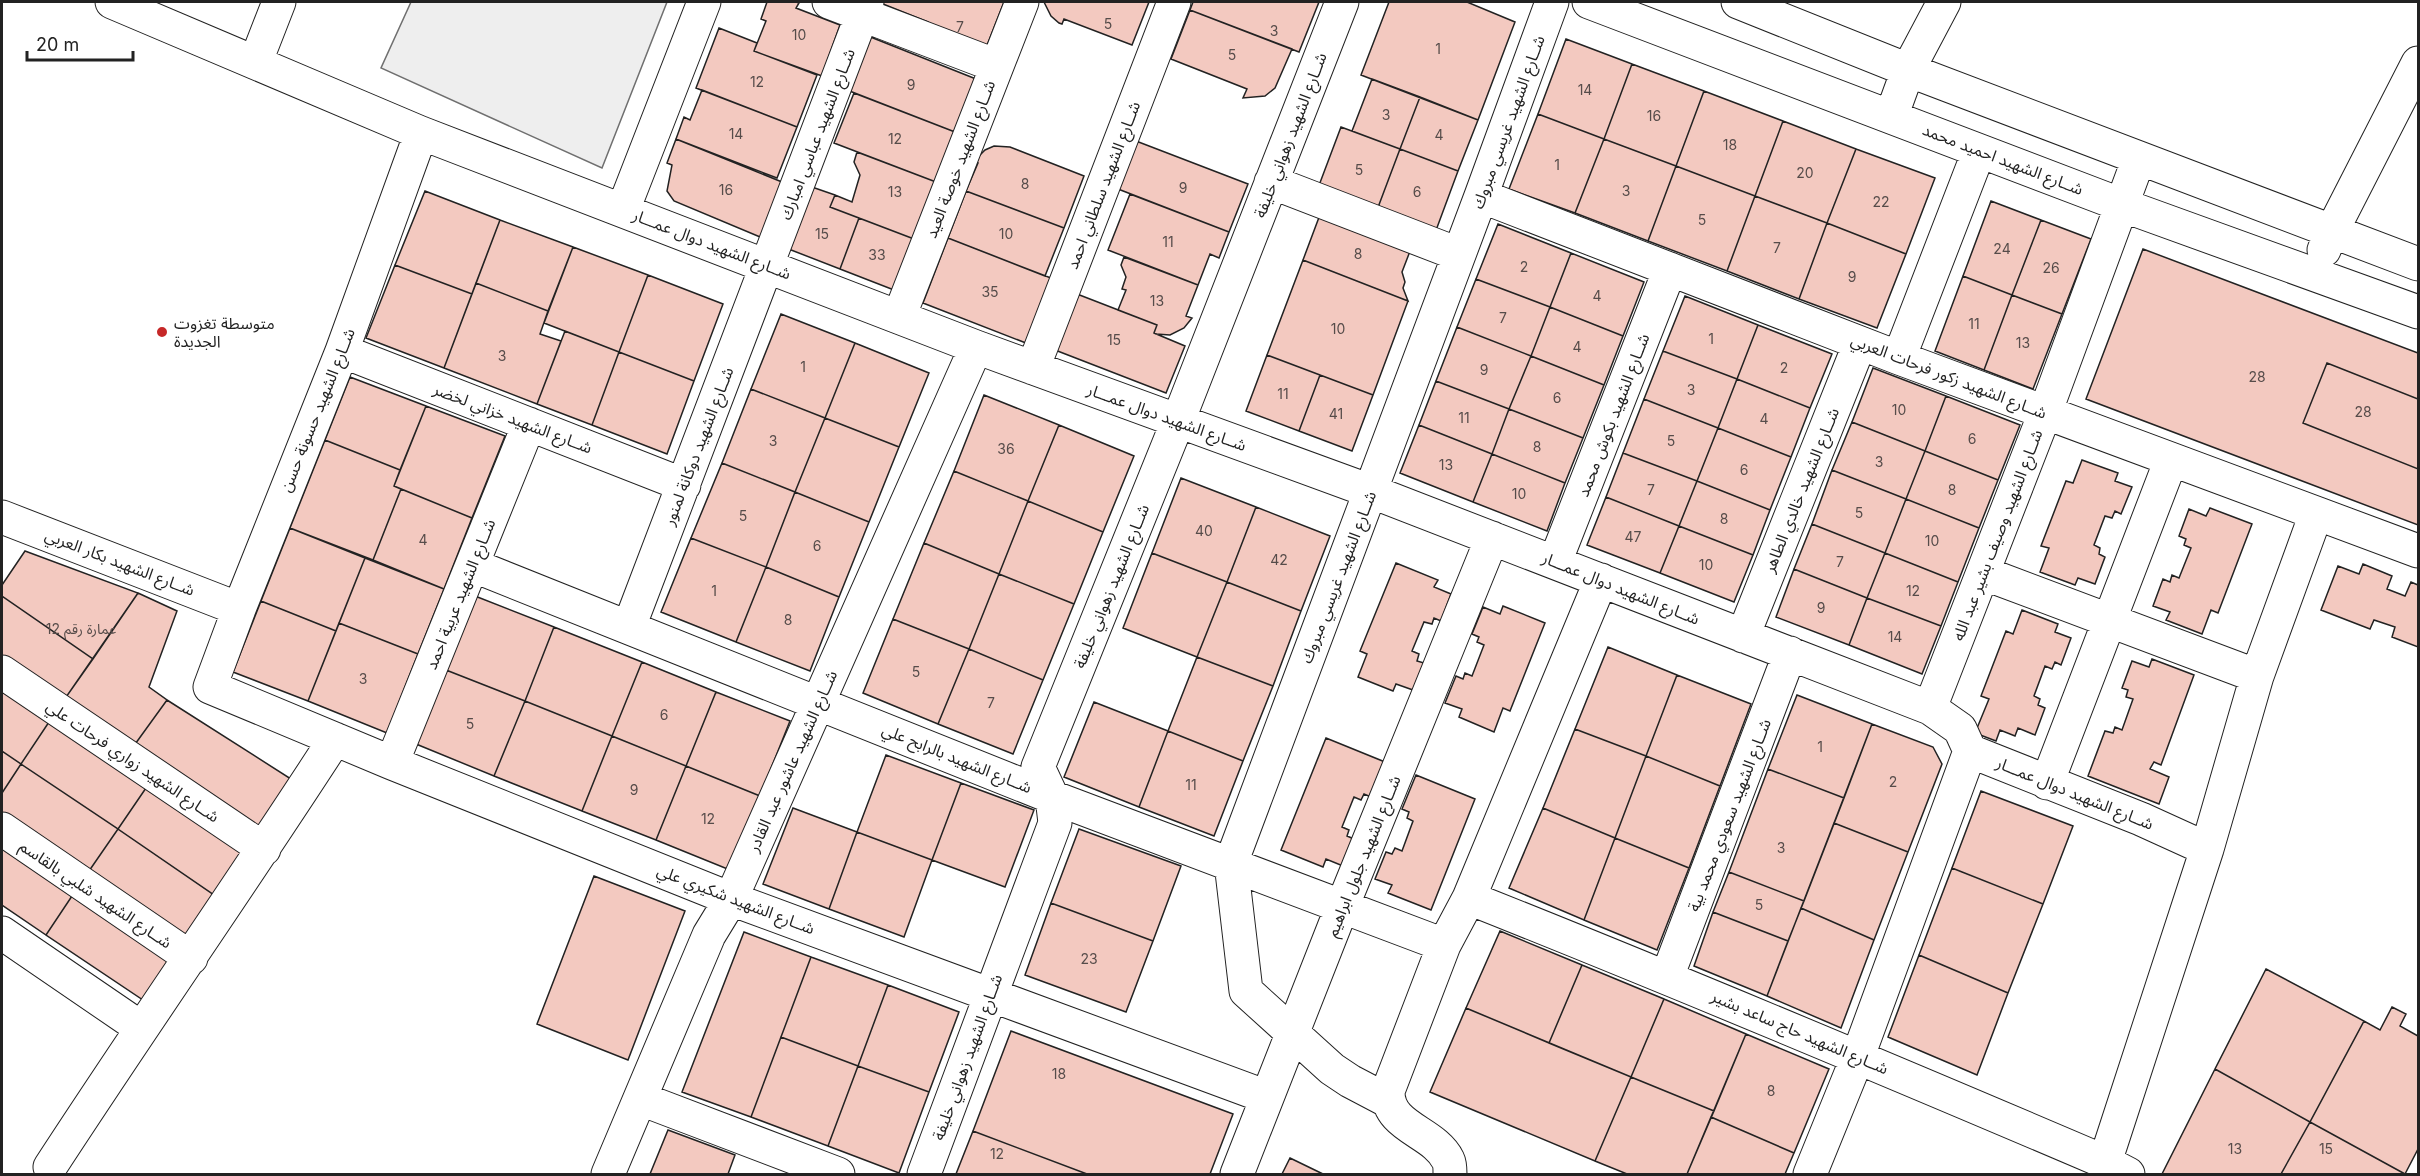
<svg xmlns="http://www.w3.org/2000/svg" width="2420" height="1176" font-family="Inter,'Noto Sans Arabic',sans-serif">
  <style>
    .green { fill: #eee; stroke: #6f6f6f; stroke-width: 1.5 }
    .building { fill: #f3c9c0; stroke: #222; stroke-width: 1.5 }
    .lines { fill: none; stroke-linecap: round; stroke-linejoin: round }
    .minor-casing { stroke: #222; stroke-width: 35 }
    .minor { stroke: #fff; stroke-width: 33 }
    .poi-dot { fill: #c62828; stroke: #fff; stroke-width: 2 }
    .labels { text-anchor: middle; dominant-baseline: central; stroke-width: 4.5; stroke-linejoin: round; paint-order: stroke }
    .number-label { font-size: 14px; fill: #564c4a }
    .street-label { font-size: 16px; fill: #222; stroke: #fff }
    .poi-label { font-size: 16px; fill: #222; stroke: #fff; text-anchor: start }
  </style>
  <rect width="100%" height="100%" fill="#fff"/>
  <path class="green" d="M411 2H667L602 168 381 68Z"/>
  <path class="building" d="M767 2H796L799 3 796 8 840 25 822 76 754 51 766 21 761 19Z
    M878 2H1004L984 53 925 30 928 22Z
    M1044 2H1149L1132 45 1064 19 1062 24 1059 23 1051 16Z
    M1193 2H1319L1299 52 1190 10Z
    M1389 2H1467L1515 22 1478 120 1361 75Z
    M1190 10 1292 49 1275 88 1265 96 1243 98 1247 89 1171 59Z
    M719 28 757 43 754 51 817 75 797 127 696 88Z
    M868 36 976 79 955 132 847 90Z
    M1566 39 1632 64 1604 139 1538 114Z
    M1632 64 1704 91 1676 166 1604 139Z
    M1372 79 1420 97 1400 149 1352 131Z
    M702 90 797 127 777 178 676 139 684 117 690 120Z
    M1704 91 1783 121 1755 196 1676 166Z
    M854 93 955 132 936 182 834 143Z
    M1420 97 1478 120 1458 171 1400 149Z
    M1538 114 1604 139 1575 213 1509 189Z
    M1783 121 1856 149 1827 223 1755 196Z
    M1341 127 1400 149 1377 210 1318 188Z
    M676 139 782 182 765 239 674 201 667 191 672 165 667 163Z
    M1604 139 1676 166 1648 241 1575 213Z
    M1136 141 1248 184 1229 232 1118 189Z
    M994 146 1010 147 1084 176 1064 228 966 191 978 163 975 162 976 159 985 150Z
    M1400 149 1458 171 1435 233 1377 210Z
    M1856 149 1935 178 1906 254 1827 223Z
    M857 152 936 182 914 239 830 207 835 195 852 202 860 175 854 162Z
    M1676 166 1755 196 1727 271 1648 241Z
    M809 186 835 195 830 207 859 218 840 269 786 248Z
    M425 191 500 220 472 294 395 265Z
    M966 191 1064 228 1045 276 948 238Z
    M1130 194 1229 232 1219 258 1210 254 1198 285 1108 250Z
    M1755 196 1827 223 1799 299 1727 271Z
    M1991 201 2041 220 2012 295 1963 276Z
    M1321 212 1412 246 1402 272 1405 282 1403 288 1408 301 1303 260Z
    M859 218 914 239 894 290 840 269Z
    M500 220 573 247 548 311 476 283Z
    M2041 220 2091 239 2062 314 2012 295Z
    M1827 223 1906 254 1877 328 1799 299Z
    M1498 224 1571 253 1550 307 1476 279Z
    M948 238 1056 280 1031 345 923 303Z
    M573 247 648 275 619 352 544 323Z
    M2143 249 2418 353V525L2086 399Z
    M1571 253 1644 282 1623 336 1550 307Z
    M1124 257 1198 285 1186 316 1192 318 1184 328 1170 335 1156 334 1154 333 1157 325 1118 310 1126 290 1122 289 1126 277 1121 265Z
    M1303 260 1408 301 1373 395 1267 355Z
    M395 265 472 294 444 368 366 338Z
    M648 275 723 304 694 381 619 352Z
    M1963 276 2012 295 1984 370 1935 351Z
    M1476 279 1550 307 1531 356 1457 327Z
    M476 283 548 311 540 334 561 341 537 404 444 368Z
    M1077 294 1157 325 1154 333 1185 346 1166 393 1055 350Z
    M2012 295 2062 314 2033 389 1984 370Z
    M1685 296 1758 325 1737 379 1663 351Z
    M1550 307 1623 336 1604 385 1531 356Z
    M781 314 855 343 825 418 751 389Z
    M1758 325 1832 354 1810 408 1737 379Z
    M1457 327 1531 356 1509 409 1436 381Z
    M565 331 619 352 592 425 537 404Z
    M855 343 929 373 899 447 825 418Z
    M1663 351 1737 379 1718 428 1644 399Z
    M619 352 694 381 667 454 592 425Z
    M1267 355 1320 375 1299 431 1246 411Z
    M1531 356 1604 385 1583 438 1509 409Z
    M2327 363 2418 399V469L2303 423Z
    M1873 368 1946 396 1925 451 1852 422Z
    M1320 375 1373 395 1352 451 1299 431Z
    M350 377 426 406 400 470 325 440Z
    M1737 379 1810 408 1791 457 1718 428Z
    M1436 381 1509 409 1492 454 1419 425Z
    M751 389 825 418 795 492 722 463Z
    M984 395 1059 425 1028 501 954 471Z
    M1946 396 2020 425 1998 480 1925 451Z
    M1644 399 1718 428 1697 481 1623 453Z
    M426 406 505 436 472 518 394 486Z
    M1509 409 1583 438 1565 483 1492 454Z
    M825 418 899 447 869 522 795 492Z
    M1852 422 1925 451 1906 499 1832 470Z
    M1059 425 1134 456 1103 532 1028 501Z
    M1419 425 1492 454 1473 502 1400 473Z
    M1718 428 1791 457 1770 510 1697 481Z
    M325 440 400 470 394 486 401 489 373 560 290 528Z
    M1925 451 1998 480 1979 528 1906 499Z
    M1623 453 1697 481 1679 526 1606 497Z
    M1492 454 1565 483 1547 531 1473 502Z
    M2082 460 2118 473 2115 481 2132 487 2121 514 2115 511 2112 518 2105 516 2094 545 2100 548 2099 554 2105 557 2095 584 2078 578 2075 585 2040 572 2049 548 2041 546 2066 481 2073 483Z
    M722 463 795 492 766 567 691 538Z
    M1832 470 1906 499 1885 553 1812 524Z
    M954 471 1028 501 999 574 924 543Z
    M1181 478 1256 507 1227 582 1152 553Z
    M1697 481 1770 510 1753 555 1679 526Z
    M401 489 472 518 444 589 373 560Z
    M795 492 869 522 839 597 766 567Z
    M1606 497 1679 526 1660 573 1587 545Z
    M1906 499 1979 528 1958 582 1885 553Z
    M1028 501 1103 532 1074 604 999 574Z
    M1256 507 1330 536 1301 611 1227 582Z
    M2210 508 2252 524 2218 613 2211 610 2202 634 2166 620 2170 612 2153 606 2163 579 2170 582 2172 575 2179 578 2191 548 2184 545 2186 539 2179 536 2189 509 2206 516Z
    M1812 524 1885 553 1867 598 1794 569Z
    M1679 526 1753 555 1734 602 1660 573Z
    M290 528 365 558 336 631 261 601Z
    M691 538 766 567 736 642 661 612Z
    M924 543 999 574 969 649 893 619Z
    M25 551 138 593 93 659 2 596V585Z
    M1152 553 1227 582 1197 657 1123 628Z
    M1885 553 1958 582 1941 626 1867 598Z
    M365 558 444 589 418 654 339 623Z
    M1396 563 1438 580 1434 587 1451 594 1441 621 1434 618 1432 624 1424 622 1412 651 1419 654 1417 661 1424 663 1413 690 1396 684 1393 691 1358 677 1367 654 1360 651Z
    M2363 564 2392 576 2387 589 2405 596 2411 582 2418 585V647L2392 637 2395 627 2374 620 2370 629 2321 610 2338 566 2359 574Z
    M766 567 839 597 810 671 736 642Z
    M1794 569 1867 598 1849 645 1776 617Z
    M999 574 1074 604 1043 680 969 649Z
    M1227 582 1301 611 1273 686 1197 657Z
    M138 593 177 611 149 687 167 700 133 747 64 700Z
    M2 596 93 659 64 700 2 658Z
    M475 596 554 627 525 701 446 670Z
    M1867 598 1941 626 1922 674 1849 645Z
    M261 601 336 631 308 701 233 672Z
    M1503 606 1545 623 1510 711 1503 708 1494 732 1459 717 1462 709 1445 703 1456 676 1463 679 1465 673 1472 676 1484 645 1477 642 1479 637 1472 634 1483 607 1500 614Z
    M2022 610 2058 624 2055 632 2071 638 2061 665 2055 662 2052 669 2045 666 2034 696 2040 699 2038 705 2045 708 2035 735 2018 728 2015 736 2000 730 1996 741 1975 733 1989 699 1981 696 2006 631 2013 634Z
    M893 619 969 649 938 724 863 693Z
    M339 623 418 654 387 733 308 701Z
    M554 627 642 662 612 736 525 701Z
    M1608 647 1677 675 1646 756 1575 729Z
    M969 649 1043 680 1013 754 938 724Z
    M1197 657 1273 686 1243 761 1168 731Z
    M2152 659 2194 675 2161 765 2154 762 2150 769 2169 777 2159 804 2088 776 2105 731 2113 733 2115 727 2122 730 2133 699 2126 697 2128 690 2122 688 2132 661 2149 667Z
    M642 662 716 692 686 766 612 736Z
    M446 670 525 701 494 776 416 744Z
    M1677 675 1751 704 1720 786 1646 756Z
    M2 689 49 722 21 764 2 751Z
    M716 692 790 721 760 796 686 766Z
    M1797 695 1872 724 1844 798 1768 769Z
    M167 700 291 779 257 830 133 747Z
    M525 701 612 736 582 811 494 776Z
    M1094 702 1168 731 1139 807 1064 777Z
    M49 722 146 788 118 829 21 764Z
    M1872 724 1933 747 1942 764 1908 852 1834 823Z
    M1575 729 1646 756 1615 838 1543 808Z
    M1168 731 1243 761 1214 836 1139 807Z
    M612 736 686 766 656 840 582 811Z
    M1326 738 1385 762 1371 797 1364 794 1361 800 1354 797 1342 827 1349 830 1347 836 1354 839 1343 866 1326 859 1323 867 1281 850Z
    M2 751 21 764 2 793Z
    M886 755 961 783 932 860 857 832Z
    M1646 756 1720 786 1689 868 1615 838Z
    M21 764 118 829 89 871 2 812V793Z
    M686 766 760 796 730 870 656 840Z
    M1768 769 1844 798 1804 901 1729 872Z
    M1416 775 1475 799 1431 910 1388 893 1392 885 1375 879 1386 852 1392 854 1395 848 1402 851 1413 821 1407 818 1409 812 1402 809Z
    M961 783 1034 810 1005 887 932 860Z
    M146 788 243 853 214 895 118 829Z
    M1981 791 2073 826 2043 904 1952 868Z
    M793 808 857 832 829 909 763 884Z
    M1543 808 1615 838 1584 920 1509 888Z
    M1834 823 1908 852 1874 940 1801 908Z
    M118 829 214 895 186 937 89 871Z
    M1079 829 1181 866 1153 941 1051 903Z
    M857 832 932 860 904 937 829 909Z
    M1615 838 1689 868 1657 950 1584 920Z
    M2 844 74 893 46 935 2 905Z
    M1952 868 2043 904 2008 993 1919 955Z
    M1729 872 1804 901 1788 941 1713 912Z
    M594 876 685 911 628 1060 537 1024Z
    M74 893 171 959 143 1000 46 935Z
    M1051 903 1153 941 1126 1012 1025 975Z
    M1801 908 1874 940 1841 1028 1767 996Z
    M1713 912 1788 941 1767 996 1694 966Z
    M1500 931 1582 965 1549 1043 1466 1008Z
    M744 932 811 957 751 1117 682 1092Z
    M1919 955 2008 993 1977 1075 1888 1037Z
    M811 957 888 985 858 1066 781 1037Z
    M1582 965 1664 999 1631 1077 1549 1043Z
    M2266 969 2364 1021 2310 1122 2215 1069Z
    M888 985 959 1012 929 1092 858 1066Z
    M1664 999 1746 1034 1714 1111 1631 1077Z
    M2392 1007 2406 1014 2400 1026 2418 1036V1149L2405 1174 2310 1122 2364 1021 2380 1030Z
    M1466 1008 1631 1077 1595 1161 1430 1092Z
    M1011 1031 1233 1114 1210 1174H1087L973 1131Z
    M1746 1034 1829 1069 1794 1153 1711 1117Z
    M781 1037 858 1066 828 1146 751 1117Z
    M858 1066 929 1092 899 1173 828 1146Z
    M2215 1069 2310 1122 2281 1174H2162Z
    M1631 1077 1714 1111 1687 1174H1627L1595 1161Z
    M1711 1117 1794 1153 1785 1174H1687Z
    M2310 1122 2405 1174H2281Z
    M668 1130 735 1155 728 1174H650Z
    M973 1131 1087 1174H956Z
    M1290 1158 1323 1174H1282Z"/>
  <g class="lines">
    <defs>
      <path id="minor" d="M112 2 421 133 976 347 1370 491 1930 708 1960 729 1970 751 2141 819 2207 849
        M829 2 997 66
        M1589 2 2122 205 2418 312
        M1738 2 1908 70 2418 264
        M256 61 279 2
        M1891 117 1908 70 1944 2
        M421 133 342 351 239 609 210 687 392 763 731 899 1267 1097
        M1271 182 1458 254
        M1481 196 1899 358 2418 551
        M623 210 704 2
        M2324 250 2332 231 2418 63
        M899 317 1022 2
        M342 351 684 485
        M1899 358 1979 151
        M1033 368 1174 2
        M2 517 239 609
        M1555 562 1670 269
        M472 565 1052 797 1444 945
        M1983 573 2257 676
        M629 627 867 2
        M1743 636 1860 343
        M2 672 264 849
        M1930 708 2045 413 2139 158
        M392 763 529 424
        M2047 783 2171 460
        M2 829 191 958
        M1469 898C1683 983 1894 1072 2105 1162L2128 1174
        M2 933 141 1028
        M1667 977 1790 653
        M641 1099 838 1174
        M1388 1101 1350 1081 1332 1069 1246 991 1231 863 1481 196 1552 2
        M2105 1162 2207 849 2257 676 2316 514
        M50 1167C143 1024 242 883 335 739
        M608 1174 709 935 731 899 976 347
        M924 1174 1055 823 1052 797 1038 767 1178 421 1342 2
        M1237 1174 1342 907 1492 538
        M1450 1174C1450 1170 1450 1164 1448 1160 1434 1131 1387 1128 1388 1091L1444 945 1469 898 1601 580
        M1810 1174 1858 1056 1970 751"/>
    </defs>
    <use href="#minor" class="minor-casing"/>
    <use href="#minor" class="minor"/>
  </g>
  <circle class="poi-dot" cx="162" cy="332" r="6"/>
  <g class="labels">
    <g class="number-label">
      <text x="1108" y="23">5</text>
      <text x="960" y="26">7</text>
      <text x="1274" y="30">3</text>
      <text x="799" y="34">10</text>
      <text x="1438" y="48">1</text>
      <text x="1232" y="54">5</text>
      <text x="757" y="81">12</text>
      <text x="911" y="84">9</text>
      <text x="1585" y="89">14</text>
      <text x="1386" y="114">3</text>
      <text x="1654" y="115">16</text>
      <text x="736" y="133">14</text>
      <text x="1439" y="134">4</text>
      <text x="895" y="138">12</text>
      <text x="1730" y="144">18</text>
      <text x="1557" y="164">1</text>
      <text x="1359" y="169">5</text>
      <text x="1805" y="172">20</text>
      <text x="1025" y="183">8</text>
      <text x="1183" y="187">9</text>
      <text x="726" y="189">16</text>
      <text x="1626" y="190">3</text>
      <text x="895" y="191">13</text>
      <text x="1417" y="191">6</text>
      <text x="1881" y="201">22</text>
      <text x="1702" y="219">5</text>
      <text x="822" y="233">15</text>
      <text x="1006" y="233">10</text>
      <text x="1168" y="241">11</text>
      <text x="1777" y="247">7</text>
      <text x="2002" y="248">24</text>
      <text x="1358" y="253">8</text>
      <text x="877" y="254">33</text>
      <text x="1524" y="266">2</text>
      <text x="2051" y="267">26</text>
      <text x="1852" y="276">9</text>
      <text x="990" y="291">35</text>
      <text x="1597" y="295">4</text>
      <text x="1157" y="300">13</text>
      <text x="1503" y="317">7</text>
      <text x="1974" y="323">11</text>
      <text x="1338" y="328">10</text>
      <text x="1711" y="338">1</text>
      <text x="1114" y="339">15</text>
      <text x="2023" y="342">13</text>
      <text x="1577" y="346">4</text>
      <text x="502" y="355">3</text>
      <text x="803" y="366">1</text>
      <text x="1784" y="367">2</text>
      <text x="1484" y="369">9</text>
      <text x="2257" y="376">28</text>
      <text x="1691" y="389">3</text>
      <text x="1283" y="393">11</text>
      <text x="1557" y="397">6</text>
      <text x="1899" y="409">10</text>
      <text x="2363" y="411">28</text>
      <text x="1336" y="413">41</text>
      <text x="1464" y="417">11</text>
      <text x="1764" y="418">4</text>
      <text x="1972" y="438">6</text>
      <text x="773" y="440">3</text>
      <text x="1671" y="440">5</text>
      <text x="1537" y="446">8</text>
      <text x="1006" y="448">36</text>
      <text x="1879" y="461">3</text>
      <text x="1446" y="464">13</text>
      <text x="1744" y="469">6</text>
      <text x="1651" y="489">7</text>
      <text x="1952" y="489">8</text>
      <text x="1519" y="493">10</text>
      <text x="1859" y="512">5</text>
      <text x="743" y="515">5</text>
      <text x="1724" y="518">8</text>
      <text x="1204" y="530">40</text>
      <text x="1633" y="536">47</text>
      <text x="423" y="539">4</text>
      <text x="1932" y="540">10</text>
      <text x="817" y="545">6</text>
      <text x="1279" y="559">42</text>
      <text x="1840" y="561">7</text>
      <text x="1706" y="564">10</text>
      <text x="714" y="590">1</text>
      <text x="1913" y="590">12</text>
      <text x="1821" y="607">9</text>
      <text x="788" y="619">8</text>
      <text x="81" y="628">عمارة رقم 12</text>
      <text x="1895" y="636">14</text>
      <text x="916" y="671">5</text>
      <text x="363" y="678">3</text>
      <text x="991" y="702">7</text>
      <text x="664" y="714">6</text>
      <text x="470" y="723">5</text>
      <text x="1820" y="746">1</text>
      <text x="1893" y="781">2</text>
      <text x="1191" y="784">11</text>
      <text x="634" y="789">9</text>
      <text x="708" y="818">12</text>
      <text x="1781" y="847">3</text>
      <text x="1759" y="904">5</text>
      <text x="1089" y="958">23</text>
      <text x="1059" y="1073">18</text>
      <text x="1771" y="1090">8</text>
      <text x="2235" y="1148">13</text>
      <text x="2326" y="1148">15</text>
      <text x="997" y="1153">12</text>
    </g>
    <g class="street-label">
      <text transform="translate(1508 122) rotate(-70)">شــارع الشهيد غريسي مبروك</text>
      <text transform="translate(817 134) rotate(-69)">شــارع الشهيد عباسي امبارك</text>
      <text transform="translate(1290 135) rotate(-69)">شــارع الشهيد زهواني خليفة</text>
      <text transform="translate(960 159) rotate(-69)">شــارع الشهيد خوصة العيد</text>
      <text transform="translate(2003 159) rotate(21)">شــارع الشهيد احميد محمد</text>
      <text transform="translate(1103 185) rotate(-69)">شــارع الشهيد سلطاني احمد</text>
      <text transform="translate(712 244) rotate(21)">شــارع الشهيد دوال عمـــار</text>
      <text transform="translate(1949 376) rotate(21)">شــارع الشهيد زكور فرحات العربي</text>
      <text transform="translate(317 410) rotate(-68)">شــارع الشهيد حسونة حسن</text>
      <text transform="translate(1613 415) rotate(-69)">شــارع الشهيد بكوش محمد</text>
      <text transform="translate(1167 417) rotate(20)">شــارع الشهيد دوال عمـــار</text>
      <text transform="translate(513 418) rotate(21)">شــارع الشهيد خزاني لخضر</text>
      <text transform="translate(698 446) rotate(-69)">شــارع الشهيد دوكانة لمنور</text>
      <text transform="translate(1801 490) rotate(-68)">شــارع الشهيد خالدي الطاهر</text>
      <text transform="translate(1997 535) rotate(-69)">شــارع الشهيد وصيف بشير عبد الله</text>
      <text transform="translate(120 562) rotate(21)">شــارع الشهيد بكار العربي</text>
      <text transform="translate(1338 577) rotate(-69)">شــارع الشهيد غريسي مبروك</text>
      <text transform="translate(1111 586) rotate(-68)">شــارع الشهيد زهواني خليفة</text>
      <text transform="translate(1621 588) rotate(22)">شــارع الشهيد دوال عمـــار</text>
      <text transform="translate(460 594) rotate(-68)">شــارع الشهيد عربية احمد</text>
      <text transform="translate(957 758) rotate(22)">شــارع الشهيد بالرابح علي</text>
      <text transform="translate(133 761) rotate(34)">شــارع الشهيد زواري فرحات علي</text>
      <text transform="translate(792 761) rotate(-66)">شــارع الشهيد عاشور عبد القادر</text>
      <text transform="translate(2075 793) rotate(22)">شــارع الشهيد دوال عمـــار</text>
      <text transform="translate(1729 815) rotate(-69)">شــارع الشهيد سعودي محمد بية</text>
      <text transform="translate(1363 856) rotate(-68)">شــارع الشهيد جلول ابراهيم</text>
      <text transform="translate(96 894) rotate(34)">شــارع الشهيد شلبي بالقاسم</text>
      <text transform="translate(736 899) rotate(21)">شــارع الشهيد شكيري علي</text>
      <text transform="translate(1800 1032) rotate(23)">شــارع الشهيد حاج ساعد بشير</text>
      <text transform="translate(967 1057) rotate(-70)">شــارع الشهيد زهواني خليفة</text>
    </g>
    <g class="poi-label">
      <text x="174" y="323">متوسطة تغزوت<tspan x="174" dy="18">الجديدة</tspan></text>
    </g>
  </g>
  <rect width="2420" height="1176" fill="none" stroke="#222222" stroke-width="6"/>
  <path d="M27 51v9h106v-9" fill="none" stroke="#222222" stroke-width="3"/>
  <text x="36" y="51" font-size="18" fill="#222222" stroke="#ffffff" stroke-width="4.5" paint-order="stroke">20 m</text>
</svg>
